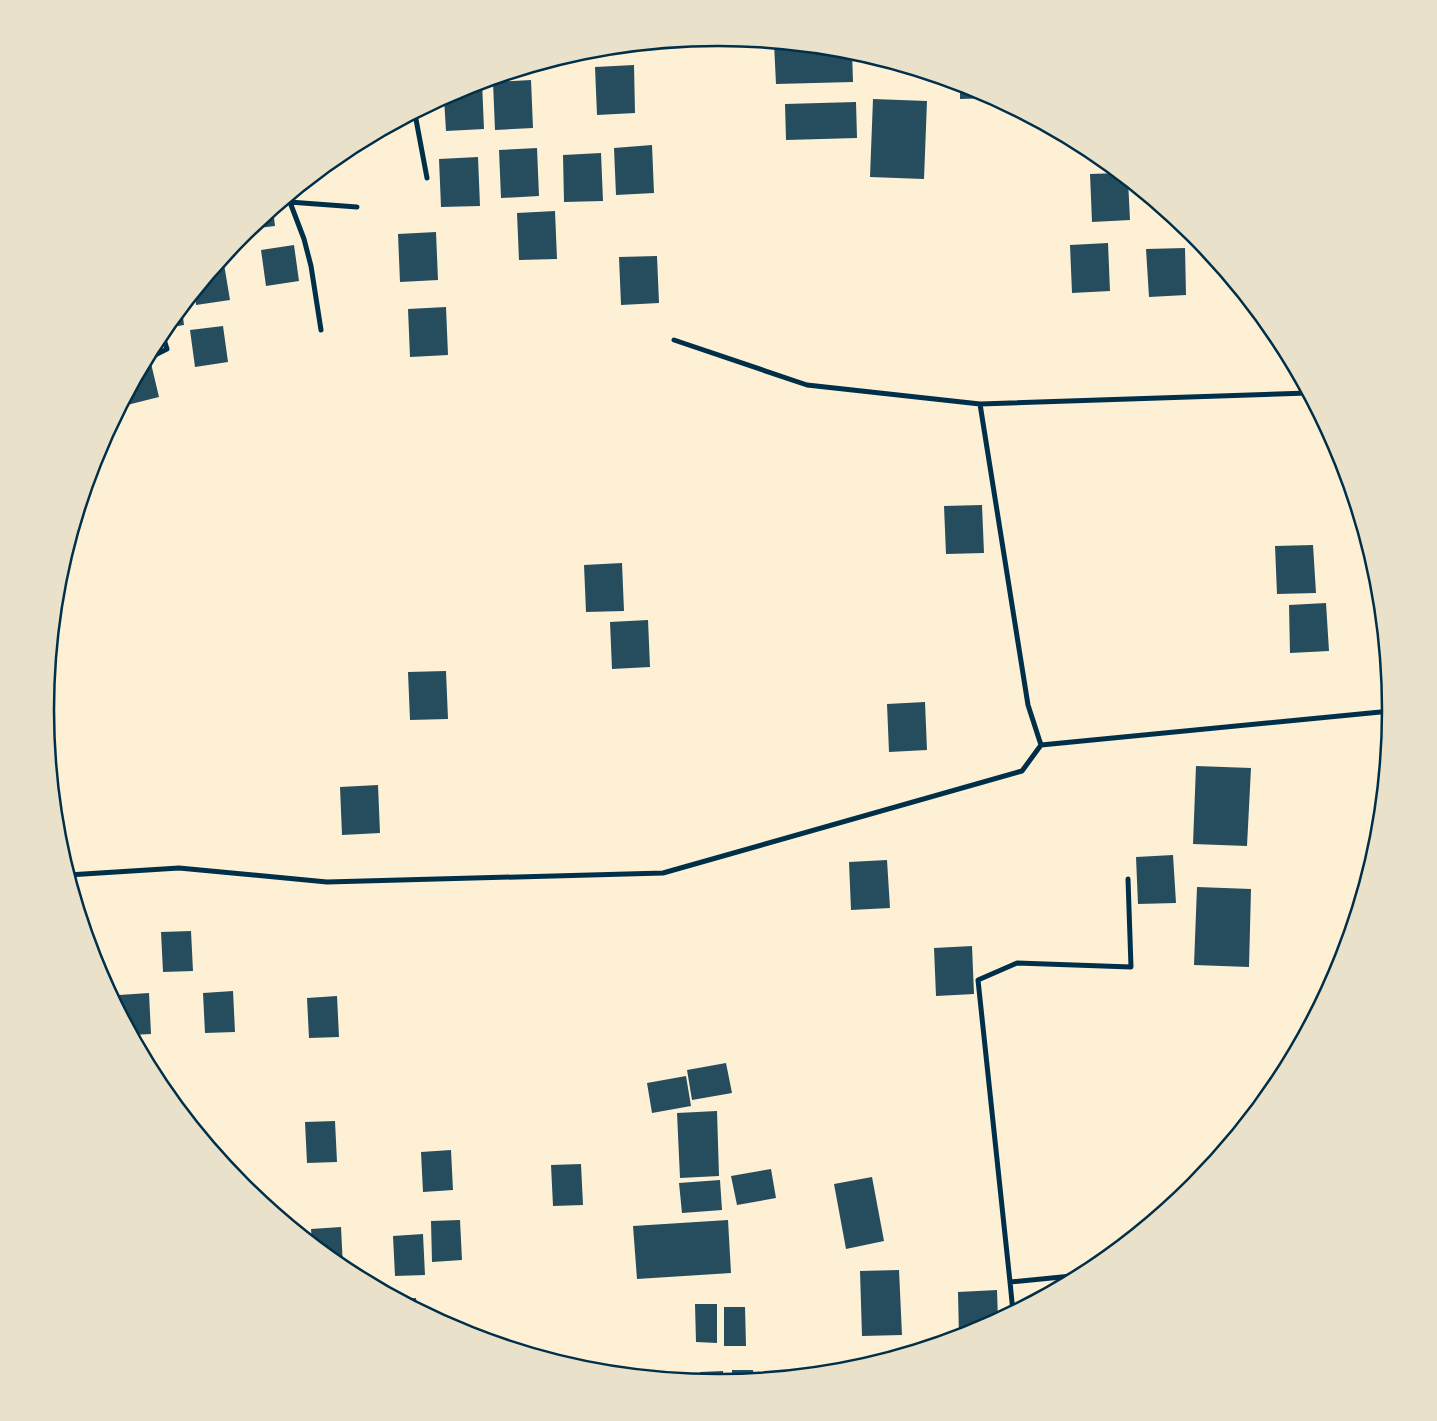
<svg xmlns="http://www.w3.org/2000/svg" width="1437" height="1421" font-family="'Nunito Sans',sans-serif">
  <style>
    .building { fill: #264d5e }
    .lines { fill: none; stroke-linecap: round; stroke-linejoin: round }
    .minor { stroke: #003049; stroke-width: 5 }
    .rim { fill: none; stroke: #003049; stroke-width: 2.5 }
  </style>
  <rect width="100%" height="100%" fill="#fdf0d5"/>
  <path class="building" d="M774 43 852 51 853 82 776 84Z
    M634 65 635 113 597 115 595 67Z
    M531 80 533 128 495 130 493 82Z
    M482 82 484 129 446 131 444 98 461 89Z
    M960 84 976 89 993 98 960 99Z
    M873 99 927 101 924 179 870 177Z
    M856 102 857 138 786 140 785 104Z
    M652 145 654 193 616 195 614 148Z
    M537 148 539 196 501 198 499 150Z
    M601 153 603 201 564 202 563 155Z
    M478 157 480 206 441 207 439 159Z
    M1119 173 1128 180 1130 220 1092 222 1090 174Z
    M273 210 275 226 249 229 268 214Z
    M555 211 557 259 519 260 517 213Z
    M436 232 438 280 400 282 398 234Z
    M1108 243 1110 291 1072 293 1070 245Z
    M294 245 299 281 266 286 261 250Z
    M1185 248 1186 295 1149 297 1146 249Z
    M657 256 659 303 621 305 619 257Z
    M224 264 230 300 196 305 195 293 218 265Z
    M446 307 448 355 410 357 408 309Z
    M182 309 184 325 166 328 179 312Z
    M223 326 228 362 195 367 190 330Z
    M149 355 159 397 123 406V405Z
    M982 505 984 553 946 554 944 506Z
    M1313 545 1316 593 1277 594 1275 546Z
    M622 563 624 611 586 612 584 565Z
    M1326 603 1329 651 1290 653 1289 605Z
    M648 620 650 667 612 669 610 622Z
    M446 671 448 719 410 720 408 672Z
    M925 702 927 750 889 752 887 704Z
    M1196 766 1251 768 1247 846 1193 844Z
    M378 785 380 833 342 835 340 787Z
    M1173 855 1176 903 1138 904 1136 857Z
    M887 860 890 908 851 910 849 862Z
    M1197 887 1251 889 1249 967 1194 965Z
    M191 931 193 971 163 972 161 932Z
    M972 946 974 994 936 996 934 948Z
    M233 991 235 1032 205 1033 203 993Z
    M149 993 151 1034 132 1035 120 1011 119 995Z
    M337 996 339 1037 309 1038 307 998Z
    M726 1063 732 1093 692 1100 687 1070Z
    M686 1076 691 1106 652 1113 647 1083Z
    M717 1111 719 1176 680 1178 677 1113Z
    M335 1121 337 1162 307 1163 305 1122Z
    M451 1150 453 1190 423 1192 421 1152Z
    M581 1164 583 1205 553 1206 551 1165Z
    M771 1169 776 1198 737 1205 731 1176Z
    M872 1177 884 1241 846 1249 834 1184Z
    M720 1180 722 1210 682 1213 679 1183Z
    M460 1220 462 1260 432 1262 431 1221Z
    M728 1220 731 1273 637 1279 633 1226Z
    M341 1227 343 1267H341L312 1243 311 1229Z
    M423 1234 425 1275 395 1276 393 1236Z
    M899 1270 902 1335 862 1336 860 1271Z
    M997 1290 998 1320 976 1332 959 1337 958 1292Z
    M416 1298 417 1309 399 1299Z
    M695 1304H717V1343L696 1342Z
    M724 1307H745L746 1346H724Z
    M732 1370H753L754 1380 732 1382Z
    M723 1371V1383L700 1382V1372Z
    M821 1371V1373L783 1377V1372Z"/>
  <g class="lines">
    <path class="minor" d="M415 114 427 178
      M288 197 304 239 311 266 321 330
      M289 200V202L357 207
      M674 340 807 385 980 404
      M147 359 167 349 162 333
      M1041 745 1391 711
      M68 875 179 868 327 882 663 873 1022 771 1041 745 1028 705 980 404 1308 393
      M1010 1282 978 980 1017 963 1131 967 1128 879
      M1013 1312 1010 1282 1082 1275"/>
  </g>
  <path d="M0 0H1437V1421H0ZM54 710a664 664 0 1 1 1328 0a664 664 0 1 1-1328 0Z" fill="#e9e1ca" fill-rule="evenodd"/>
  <path class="rim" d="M54 710a664 664 0 1 1 1328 0a664 664 0 1 1-1328 0Z"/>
</svg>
